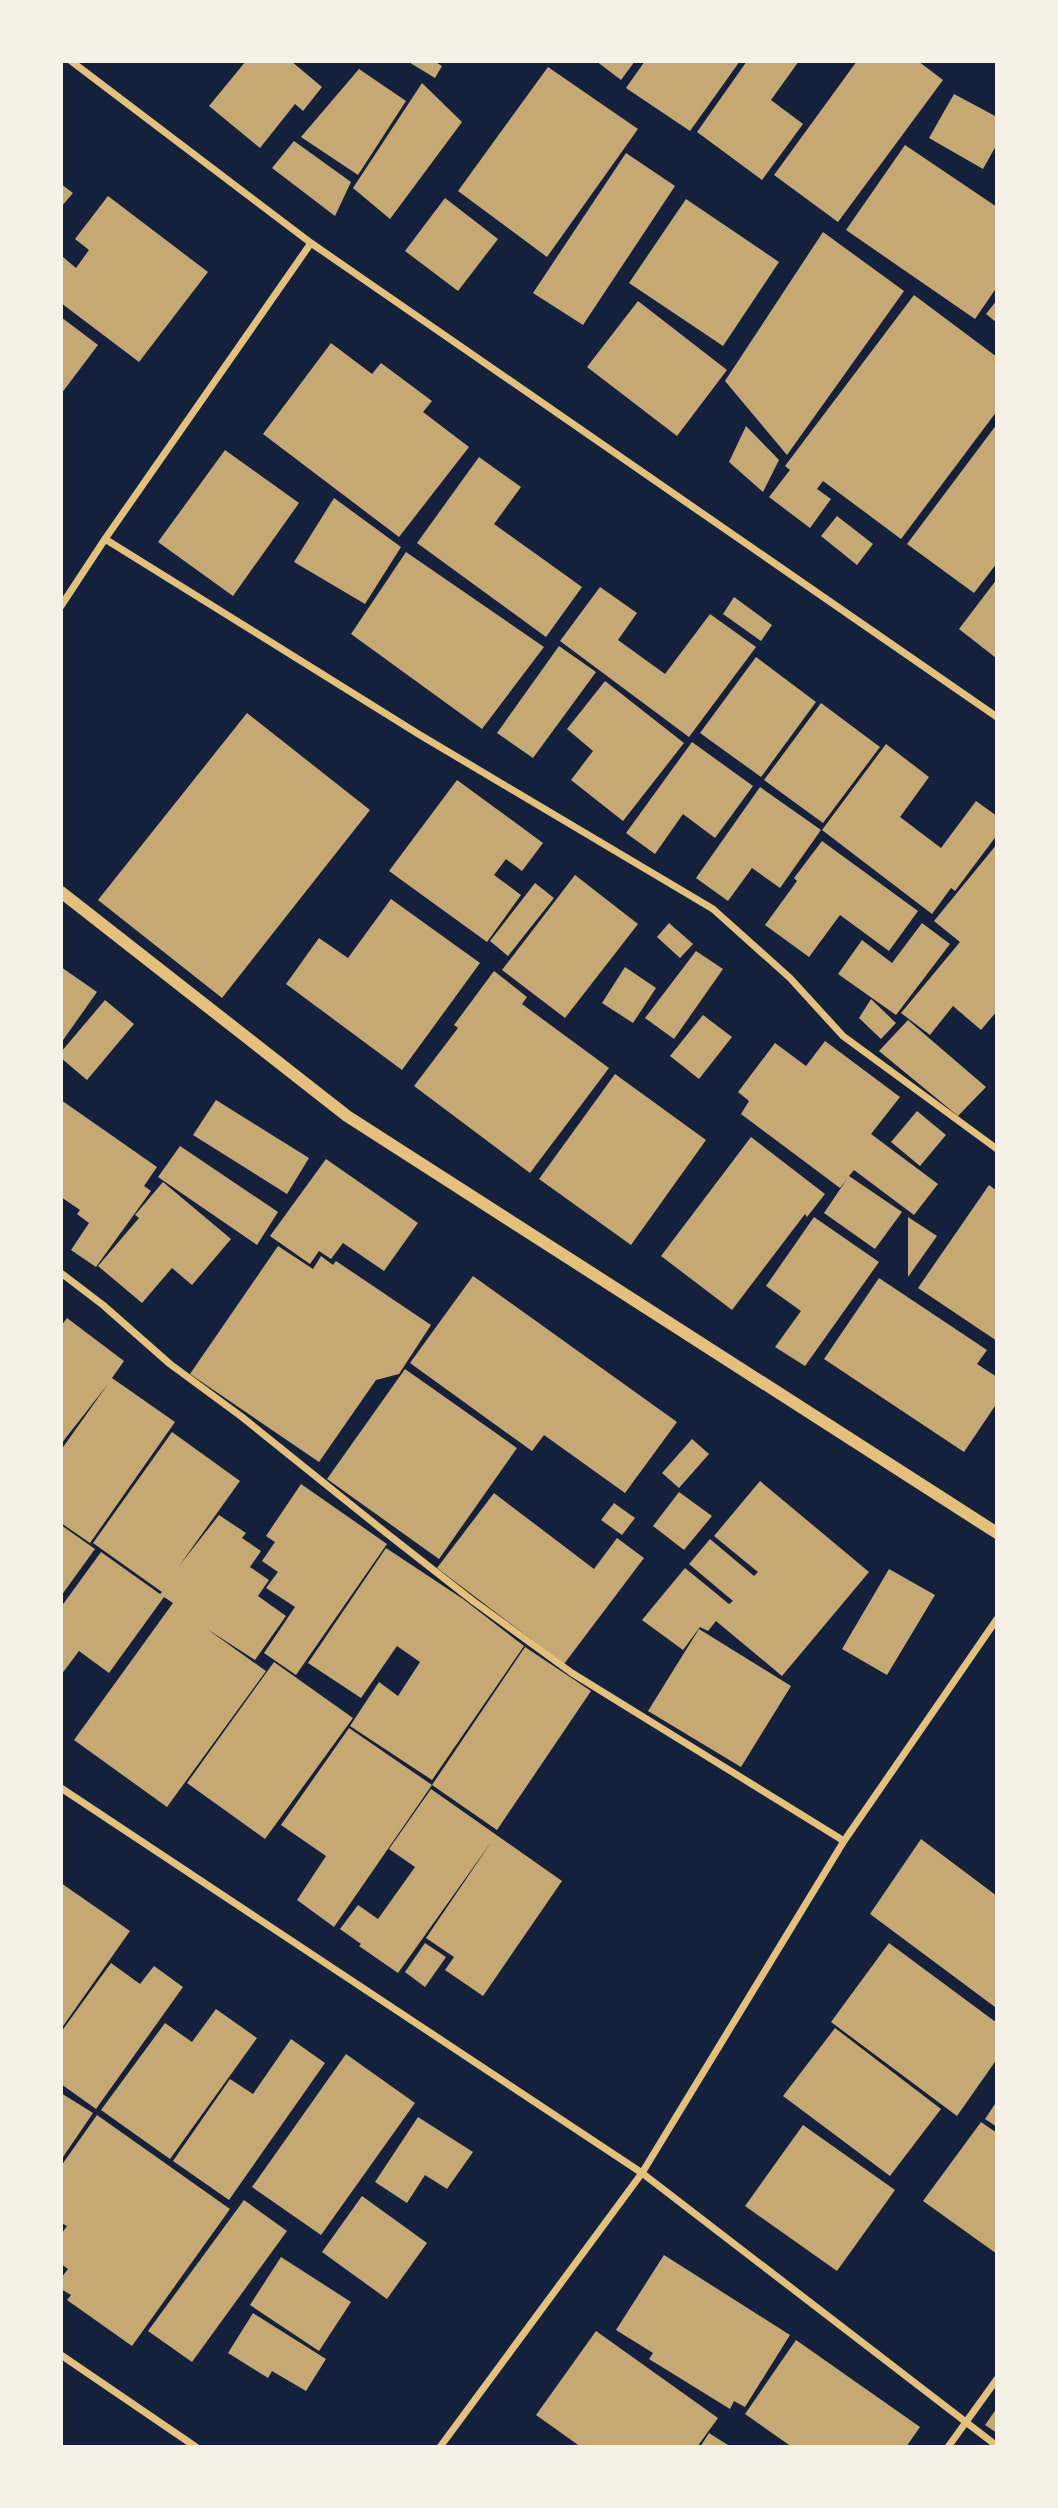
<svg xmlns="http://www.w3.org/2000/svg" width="1058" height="2508" font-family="'Space Grotesk',sans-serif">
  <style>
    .building { fill: #c6a872 }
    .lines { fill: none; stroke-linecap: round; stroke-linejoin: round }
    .minor { stroke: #e5c07b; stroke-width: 7 }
    .tertiary { stroke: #e5c07b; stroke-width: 12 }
  </style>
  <rect width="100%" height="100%" fill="#14213d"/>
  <path class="building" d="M246 61H291L322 87 303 111 295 104 260 148 209 106Z
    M407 61H434L442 66 435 78Z
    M596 61H635L621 80Z
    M645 61H740L690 131 626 88Z
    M747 61H799L771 100 803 124 762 180 697 132Z
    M857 61H918L943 80 838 222 774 175Z
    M548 67 638 129 547 257 458 191Z
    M359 69 406 101 358 175 301 137Z
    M422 83 462 122 390 219 353 188Z
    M954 94 997 117V144L983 169 929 138Z
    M294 141 351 182 335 216 272 168Z
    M905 145 997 207V287L975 319 846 230Z
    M626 153 675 186 583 325 533 293Z
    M61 184 73 193 61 207Z
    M108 196 208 272 139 362 61 303V259L63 257 76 268 89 250 75 239Z
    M445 198 498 239 458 291 405 251Z
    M686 199 779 262 723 346 629 283Z
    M823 232 904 291 787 455 725 381Z
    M914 295 997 357V411L901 539 823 481 817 489 831 499 810 528 769 497 790 470 785 466Z
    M997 300V323L986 314Z
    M638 301 727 370 677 436 587 367Z
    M61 317 98 345 61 394Z
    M331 343 372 374 381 363 432 401 423 412 469 447 399 537 263 434Z
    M997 424V563L974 593 907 544Z
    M746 426 779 460 763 492 729 462Z
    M225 450 299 503 233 596 158 542Z
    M479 457 521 487 494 524 582 587 546 637 417 543Z
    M334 498 401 547 365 604 294 562Z
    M837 516 873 544 857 565 821 536Z
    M406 552 544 647 482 729 351 634Z
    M997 579V656L996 658 959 629Z
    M600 587 637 613 618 640 665 674 710 614 756 647 689 737 560 641Z
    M734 597 772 625 761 641 723 614Z
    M559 646 596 672 533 758 497 733Z
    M756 657 816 702 761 777 700 733Z
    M605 681 684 743 623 821 571 780 593 751 567 729Z
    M821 703 880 747 823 823 764 780Z
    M247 713 370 810 222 998 98 900Z
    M692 742 753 786 715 838 683 814 655 854 626 833Z
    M886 744 929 777 900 817 941 848 976 801 997 816V835L955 891 951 888 932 914 822 830Z
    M457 780 543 843 522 871 506 859 494 875 521 895 487 942 389 871Z
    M760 787 821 830 780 888 752 868 728 901 696 878Z
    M822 841 918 911 889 951 840 915 809 957 765 925 797 881 794 878Z
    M997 844V1011L981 1030 953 1006 930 1035 901 1013 960 942 934 921Z
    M575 875 638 924 565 1018 502 970Z
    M535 883 554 898 508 956 490 941Z
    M391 899 480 963 402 1070 286 984 319 938 348 958Z
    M669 923 693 944 680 958 657 937Z
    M922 923 950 944 896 1015 838 974 862 940 892 963Z
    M696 951 723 969 674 1039 645 1018Z
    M61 967 97 992 61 1043Z
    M625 967 656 988 633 1023 602 1003Z
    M494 971 527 997 522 1004 609 1068 530 1173 414 1086 458 1028 454 1025Z
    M871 999 896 1023 881 1039 859 1018Z
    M105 1000 134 1024 87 1080 61 1058V1052Z
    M703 1015 732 1037 699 1079 670 1056Z
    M908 1020 986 1087 958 1116 879 1051Z
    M825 1041 900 1097 871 1134 938 1184 914 1215 854 1170 849 1176 902 1212 875 1249 824 1213 847 1179 840 1188 741 1114 749 1101 738 1092 775 1043 806 1066Z
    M615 1074 706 1140 631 1245 539 1179Z
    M61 1100 157 1167 144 1186 151 1191 96 1267 71 1250 89 1223 77 1214 80 1210 61 1197Z
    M216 1100 309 1158 287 1194 193 1135Z
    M917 1111 946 1135 920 1166 891 1142Z
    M751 1137 825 1194 807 1217 805 1214 732 1310 661 1256Z
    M180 1146 278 1212 257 1245 158 1177Z
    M326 1159 418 1223 384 1271 343 1243 331 1259 319 1251 310 1264 270 1236Z
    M163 1182 231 1239 192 1285 172 1268 142 1303 98 1266 139 1218 135 1215Z
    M989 1185 997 1191V1341L918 1288Z
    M814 1217 879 1262 805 1366 775 1347 801 1311 766 1286Z
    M908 1217 937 1236 908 1277Z
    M278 1246 313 1269 321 1256 333 1265 336 1261 431 1325 399 1374 376 1380 319 1462 190 1374Z
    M473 1276 677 1422 625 1493 544 1435 532 1451 410 1363Z
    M879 1278 987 1350 977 1364 997 1377V1403L964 1452 824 1359Z
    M67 1318 124 1361 112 1378 175 1422 90 1543 61 1523V1450L108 1384 61 1444V1326Z
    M405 1369 517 1448 439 1559 327 1479Z
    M172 1432 240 1481 179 1566 219 1515 246 1533 242 1538 261 1551 250 1567 269 1580 258 1596 286 1616 255 1660 207 1629 266 1671 167 1807 74 1740 173 1603 164 1597 109 1673 79 1651 61 1675V1607L101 1552 160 1594 162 1592 93 1543Z
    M692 1439 709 1454 679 1488 662 1473Z
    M760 1481 869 1572 782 1676 716 1621 708 1631 700 1627 683 1650 642 1620 685 1568 729 1604 733 1601 689 1564 710 1539 754 1576 758 1572 714 1536Z
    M301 1484 387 1544 296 1675 264 1653 295 1607 266 1588 278 1572 262 1561 275 1542 266 1536Z
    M679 1492 712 1516 684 1550 653 1526Z
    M494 1493 594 1569 617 1538 644 1558 564 1664 437 1568Z
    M614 1503 635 1518 622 1535 601 1520Z
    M61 1525 95 1549 61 1596Z
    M386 1548 463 1599 524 1646 432 1780 350 1726 379 1682 398 1696 420 1662 397 1646 361 1698 308 1663Z
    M889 1569 935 1595 887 1675 842 1649Z
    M699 1629 791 1686 741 1767 648 1711Z
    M525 1647 591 1691 497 1830 432 1785Z
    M274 1662 353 1718 265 1839 187 1783Z
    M349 1728 432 1785 334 1927 297 1900 326 1856 281 1825Z
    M431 1789 562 1881 483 1996 445 1970 454 1957 426 1938 492 1841 398 1973 359 1946 361 1944 340 1929 358 1905 378 1919 415 1867 389 1849Z
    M921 1839 997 1896 995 2007 870 1914Z
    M61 1883 130 1931 61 2029Z
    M425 1943 446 1957 425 1987 405 1972Z
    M889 1943 997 2023V2059L957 2116 831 2022Z
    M111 1963 140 1984 154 1966 183 1987 96 2109 61 2084V2032Z
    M216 2009 257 2038 170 2159 101 2110 165 2023 192 2042Z
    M835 2028 941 2109 890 2176 783 2096Z
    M291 2039 325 2063 229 2200 173 2161 230 2079 253 2094Z
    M346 2054 415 2103 321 2235 252 2187Z
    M61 2093 93 2113 61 2160Z
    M997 2101V2127L985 2119Z
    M97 2115 230 2209 132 2346 67 2300 71 2295 61 2289V2278L68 2269 61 2264V2234L67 2226 61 2223V2166Z
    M418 2117 473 2152 447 2189 425 2175 407 2203 375 2182Z
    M981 2122 997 2133V2254L923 2201Z
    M803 2125 895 2190 837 2271 745 2206Z
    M362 2196 427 2243 387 2299 322 2252Z
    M244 2200 287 2231 192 2362 148 2331Z
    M664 2255 790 2335 745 2407 734 2401 730 2409 649 2359 653 2353 616 2330Z
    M281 2257 351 2302 319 2351 250 2305Z
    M253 2313 326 2359 306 2391 272 2371 268 2378 228 2353Z
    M596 2331 718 2418 697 2447H581L536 2415Z
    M796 2340 920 2427 906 2447H792L745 2414Z
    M997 2408V2433L985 2425Z
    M709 2433 731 2447H700Z"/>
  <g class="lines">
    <path class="minor" d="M71 61 311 243 997 717
      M105 539 420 735 713 909 790 978 843 1036 997 1149
      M61 606 105 539 311 243
      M61 1273 103 1305 170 1364 242 1417 385 1532 473 1601 572 1673 844 1841
      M61 1788 642 2173 997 2446
      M61 2355 196 2447
      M440 2447 642 2173 844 1841 997 1619
      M948 2447 997 2379"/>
    <path class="tertiary" d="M61 892 347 1116 997 1533"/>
  </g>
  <rect width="1058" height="2508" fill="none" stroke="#f6f1e7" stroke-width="126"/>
</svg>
